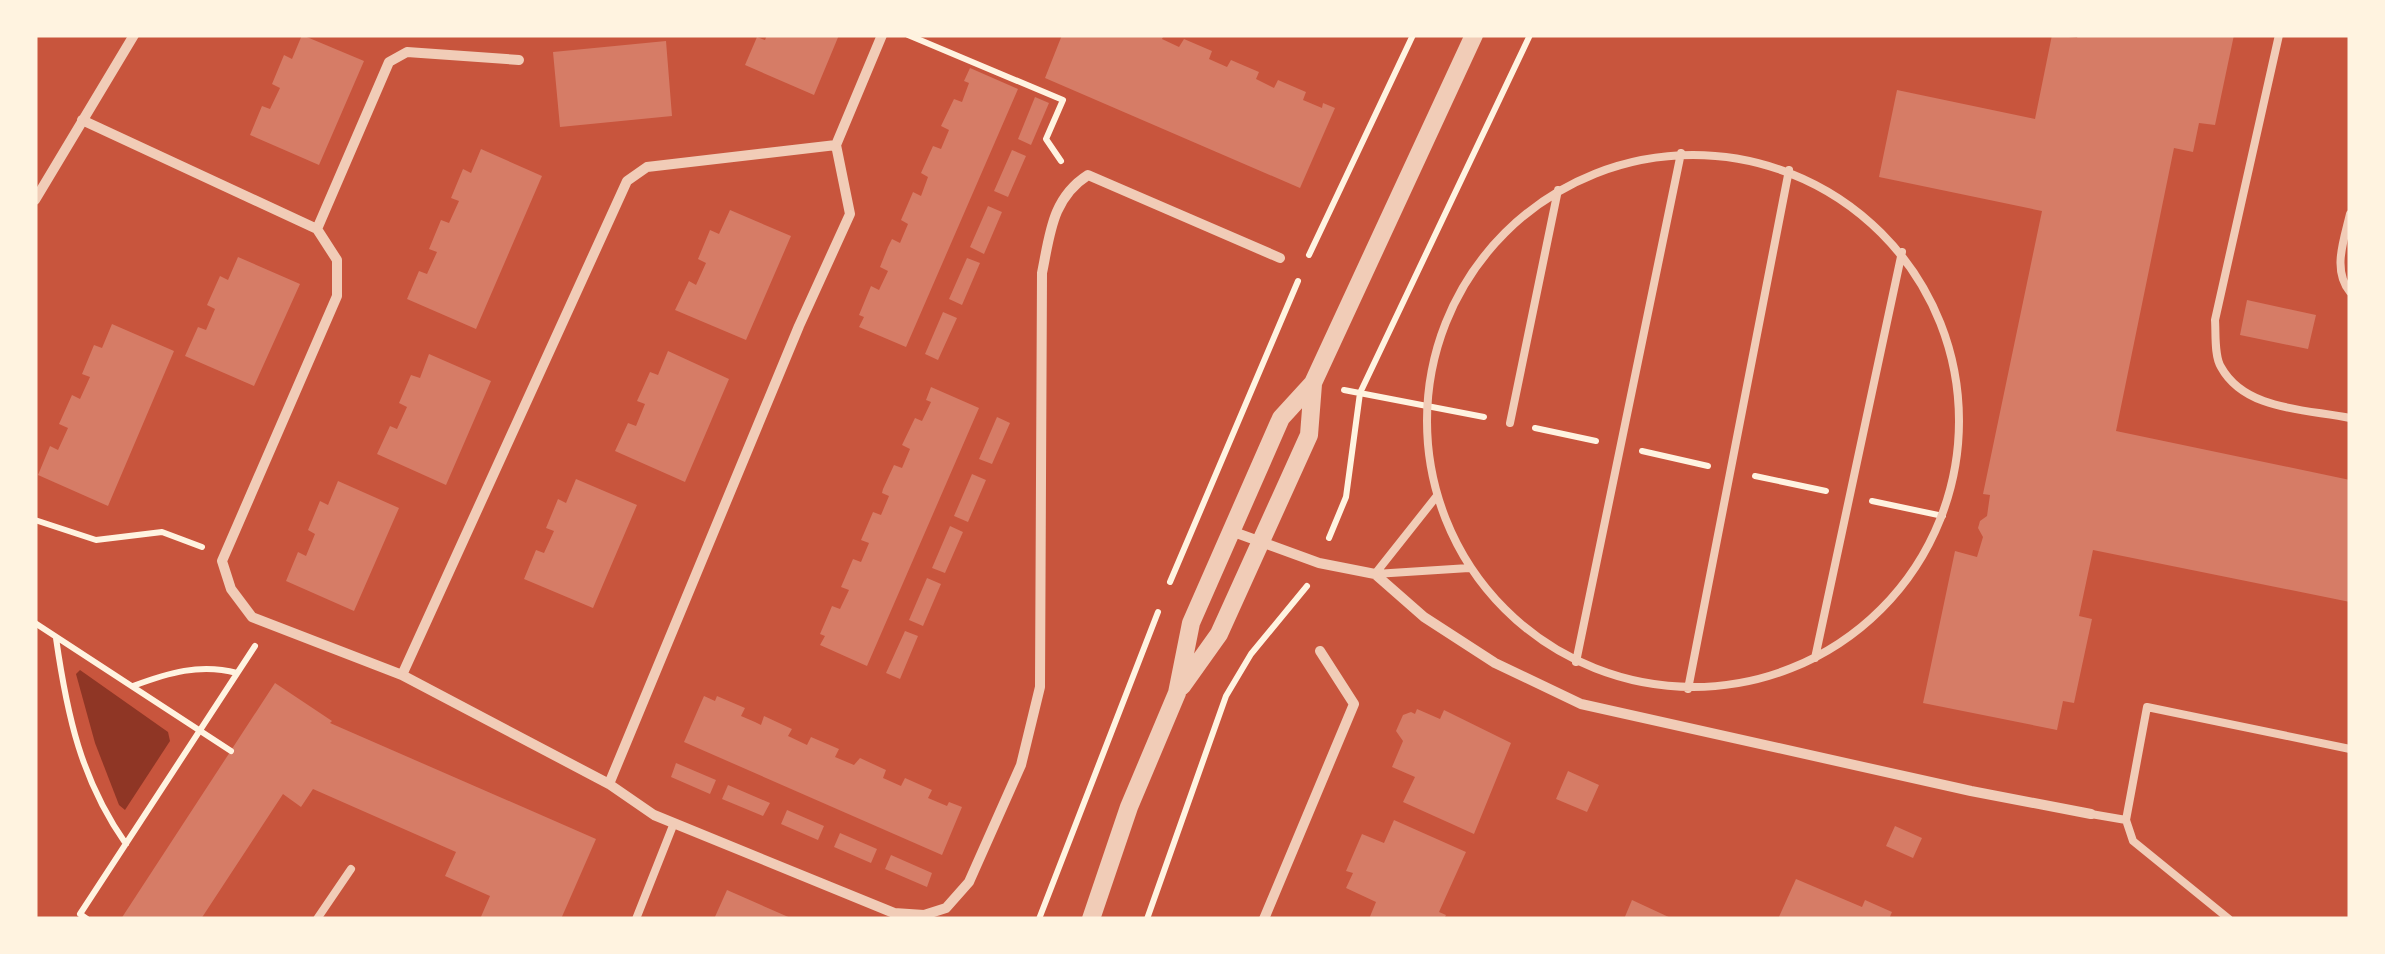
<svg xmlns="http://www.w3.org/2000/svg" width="2385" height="954" font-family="Commissioner,sans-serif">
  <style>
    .water { fill: #8f3625 }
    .building { fill: #d67c66 }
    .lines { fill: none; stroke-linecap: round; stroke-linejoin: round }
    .path { stroke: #fff3e0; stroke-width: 6 }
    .service { stroke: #f1ccb7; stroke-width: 8 }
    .minor { stroke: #f1ccb7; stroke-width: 10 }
    .tertiary { stroke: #f1ccb7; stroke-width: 18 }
  </style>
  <rect width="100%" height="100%" fill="#c8553d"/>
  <path class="water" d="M80 670 168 732 170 741 125 810 119 805 95 743 76 674Z"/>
  <path class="building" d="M302 35 364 61 319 165 250 135 262 106 270 109 280 88 272 84 284 55 292 59Z
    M767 35H839L814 95 745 65 757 37 765 40Z
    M1062 35H1164L1162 39 1179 47 1184 39 1212 51 1209 59 1227 67 1231 60 1259 72 1256 79 1274 88 1278 80 1306 92 1303 100 1322 108 1323 103 1335 108 1300 188 1045 78Z
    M2052 35 2077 38 2078 35H2234L2215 125 2199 123 2193 152 2174 148 2116 431 2350 480V602L2093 550 2079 616 2092 619 2074 703 2063 701 2057 730 1923 703 1955 551 1977 557 1983 537 1978 528 1980 521 1987 516 1990 495 1983 494 2042 211 1879 177 1897 90 2035 119Z
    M666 41 672 116 560 127 553 52Z
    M970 68 1018 89 906 347 859 327 864 317 859 315 871 286 879 290 888 271 880 267 888 247 892 239 900 243 908 224 901 220 913 192 921 196 928 177 921 173 933 146 941 149 949 130 941 126 954 99 962 102 969 83 964 81Z
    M1035 97 1049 103 1031 145 1018 139Z
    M481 149 542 176 476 329 407 299 419 271 427 274 437 252 429 249 441 220 449 223 459 201 451 198 463 169 471 173Z
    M1012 150 1026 156 1008 197 994 191Z
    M988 206 1002 212 984 254 970 247Z
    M730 210 791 236 746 340 675 310 689 281 696 285 706 263 698 259 710 230 719 234Z
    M238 257 300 284 254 386 185 356 198 327 206 330 215 309 207 305 220 276 228 280Z
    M967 258 980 263 962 305 949 299Z
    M2247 300 2316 315 2308 349 2240 335Z
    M943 312 957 318 938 360 925 354Z
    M112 324 174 351 108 506 38 475 50 446 58 450 68 428 59 424 72 395 80 399 90 377 82 374 94 345 102 348Z
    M668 351 729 379 685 482 615 451 628 423 636 426 645 404 637 401 650 372 658 375Z
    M429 354 491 381 446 485 377 454 390 426 397 429 407 407 399 403 411 375 420 378Z
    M931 387 979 408 867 666 820 645 825 636 820 634 832 606 840 609 849 590 841 587 853 559 861 562 869 543 861 540 873 512 881 515 889 496 882 493 883 489 894 465 902 468 910 449 902 445 915 418 922 421 931 402 926 400Z
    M997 417 1010 423 992 464 979 459Z
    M972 474 986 480 968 522 954 516Z
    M576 479 637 505 593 608 524 579 536 550 544 553 554 531 546 528 558 499 566 503Z
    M338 481 399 508 354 611 286 581 298 552 306 556 315 534 308 530 320 501 328 505Z
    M950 526 963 532 945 573 932 568Z
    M927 578 941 584 923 626 909 620Z
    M905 631 918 636 900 679 886 673Z
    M275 683 332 721 330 723 596 839 561 919H480L490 896 445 876 456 852 313 789 301 807 283 794 201 919H121Z
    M704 696 715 701 717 696 745 708 741 716 755 722 761 725 764 716 792 729 788 736 807 745 811 737 839 749 835 757 854 765 860 758 886 770 883 778 901 786 905 778 932 790 928 798 947 806 949 802 962 807 942 855 684 742Z
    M1417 709 1440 719 1444 710 1511 743 1474 834 1403 802 1415 777 1392 767 1403 741 1396 731 1403 715 1411 712 1415 714Z
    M676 763 716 780 710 794 671 777Z
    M1568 771 1599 785 1587 812 1556 799Z
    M728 785 770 803 763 816 722 799Z
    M787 810 824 826 818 840 781 824Z
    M1394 820 1466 852 1439 912 1446 915 1444 919H1369L1376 902 1346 888 1353 873 1346 871 1362 834 1384 843Z
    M1895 826 1922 838 1913 858 1886 846Z
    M840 833 877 849 871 863 834 847Z
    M891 855 932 873 927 887 885 869Z
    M1796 879 1862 907 1865 900 1892 912 1889 919H1778Z
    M727 890 793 919H714Z
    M1632 900 1673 919H1624Z"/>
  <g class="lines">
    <path class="path" d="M908 35 1063 100 1046 139 1061 161
      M1309 255 1413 35
      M1344 390 1484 417
      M1535 428 1596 441
      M1642 451 1708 466
      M1755 476 1826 491
      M1872 501 1943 516
      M35 520 96 540 162 532 202 547
      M1329 538 1346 497 1360 393 1530 35
      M1170 582 1298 281
      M35 623 231 751
      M56 638C67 715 81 780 126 844
      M133 686C168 673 200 663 237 673
      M87 919 80 914 255 646
      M1039 919 1158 612
      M1147 919 1226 696 1251 654 1307 586"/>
    <path class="service" d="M2279 35 2215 320C2216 333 2214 356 2221 367 2245 411 2307 409 2350 418
      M1427 421a266 266 0 1 1 532 0a266 266 0 1 1-532 0Z
      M2350 214C2344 240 2332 270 2350 292
      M1510 423 1558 190
      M1375 574 1436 497
      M1375 574 1469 568
      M1815 658 1902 252
      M1576 662 1681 153
      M1688 689 1789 170
      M2091 814 2126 820 2147 707 2350 749
      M2126 820 2133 841 2229 919
      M317 919 351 869
      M636 919 674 823"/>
    <path class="minor" d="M82 120 317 229 337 260V296L222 561 231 589 252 617 402 675 627 181 647 167 836 145
      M35 200 134 35
      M317 229 389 62 407 52 519 60
      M1231 531 1319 563 1375 574 1424 617 1495 663 1581 704 1971 791 2091 814
      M402 675 609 784 799 326 850 214 836 145 882 35
      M609 784 654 815 894 913 924 915 946 908 969 882 1021 765 1040 687 1042 273C1050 234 1052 198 1088 175L1280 258
      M1264 919 1354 704 1320 651"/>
    <path class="tertiary" d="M1182 686 1219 634 1309 435 1313 384
      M1091 919 1129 807 1177 693 1191 623 1281 418 1313 383 1474 35"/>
  </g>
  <rect width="2385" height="954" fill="none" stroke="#fff3e0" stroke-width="75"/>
</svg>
